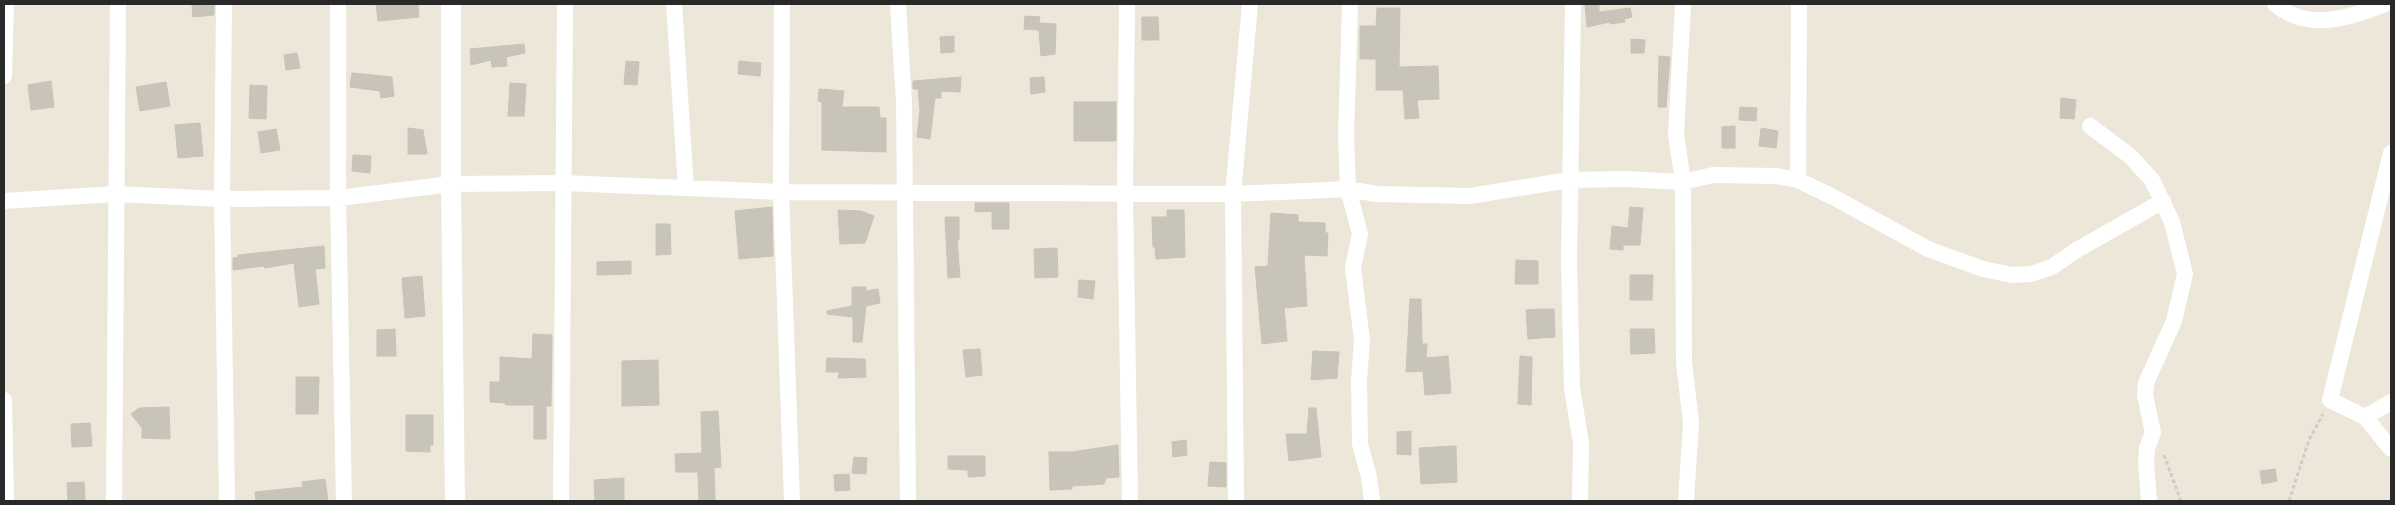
<svg xmlns="http://www.w3.org/2000/svg" width="2395" height="505" font-family="'Roboto Condensed',sans-serif">
  <style>
    .building { fill: #c8c4ba; stroke: #c8c3b3 }
    .lines { fill: none; stroke-linecap: round; stroke-linejoin: round }
    .path { stroke: #ccc; stroke-width: 3; stroke-dasharray: 4 2.5; stroke-linecap: butt }
    .minor { stroke: #fff; stroke-width: 16 }
    .tertiary { stroke: #fff; stroke-width: 20 }
  </style>
  <rect width="100%" height="100%" fill="#ede7da"/>
  <path class="building" d="M192 4H214V15L193 17Z
    M376 4H418L419 17 378 21Z
    M1585 4H1599V12L1630 8 1632 17 1624 19 1625 22 1610 24V22L1587 27Z
    M1377 8H1400L1399 67 1438 66 1439 99 1417 100 1419 118 1405 119 1403 90H1376V59H1360V26H1376Z
    M1025 16 1040 17 1039 23 1056 24 1055 54 1041 56 1039 30 1024 29Z
    M1142 17H1158L1159 40H1142Z
    M954 36V52L941 53 940 37Z
    M1631 39 1645 40 1644 53H1631Z
    M524 44 525 53 506 57 507 66 492 67 491 60 471 65 470 49Z
    M297 53 300 68 286 70 284 55Z
    M1659 56 1670 57 1666 107H1658Z
    M626 61 639 62 637 85 624 84Z
    M739 61 761 63 760 76 738 74Z
    M352 73 392 77 394 96 381 98 380 91 350 87Z
    M961 77 960 92 941 91V98H935L930 139 917 137 920 110 918 89H913V81Z
    M1044 77 1045 92 1031 94 1030 78Z
    M51 81 54 107 31 110 28 85Z
    M166 82 170 106 140 111 136 87Z
    M510 83 526 84 524 116H508Z
    M250 85 267 86 266 119 249 118Z
    M819 89 844 91 842 107H879L880 118H886V152L822 150V102L818 101Z
    M2061 98 2076 100 2074 119 2060 118Z
    M1074 102H1116V141H1074Z
    M1740 107 1757 108 1756 121 1739 120Z
    M200 123 203 156 178 158 175 125Z
    M1735 126V148H1722V127Z
    M408 128 423 130 427 154H408Z
    M1761 128 1778 131 1776 148 1759 146Z
    M276 129 280 150 261 153 258 132Z
    M353 155 371 156 370 173 352 171Z
    M975 203H1009V229H992V211L975 212Z
    M772 207 773 256 739 259 735 211Z
    M1630 207 1643 208 1640 245H1623V250L1610 249 1612 226 1628 228Z
    M838 210 861 211 874 216 865 243 840 244Z
    M1167 210H1184L1185 257 1156 259 1155 247H1153L1152 217H1167Z
    M1271 213 1298 215V222L1325 223V233H1328L1327 256 1304 255 1307 306 1284 308 1287 341 1262 344 1255 267 1268 266Z
    M945 217H959V240H957L960 277 948 278Z
    M656 224H670L671 254 656 255Z
    M324 246 325 268 315 269 319 304 299 307 294 263 265 268 264 266 233 270V258L239 257 238 255Z
    M1057 248 1058 277 1035 278 1034 249Z
    M1516 260 1538 261V284H1515Z
    M631 261V274L597 275V262Z
    M1630 275H1653L1652 300H1630Z
    M422 276 425 316 405 318 402 278Z
    M1079 280 1095 281 1093 299 1078 297Z
    M852 287H866V291L878 289 880 303 866 306 862 342H853V317L827 314V311L852 306Z
    M1410 299H1421L1422 344H1427L1426 358 1448 356 1451 393 1425 395 1423 371 1406 372Z
    M1543 309H1554L1555 337 1528 339 1526 310Z
    M395 329 396 356H377V330Z
    M1630 329H1654L1655 353 1631 354Z
    M533 334 552 335 551 406H546V439H534V405H506L505 403 490 402V382H500V357L532 359Z
    M980 349 982 375 966 377 963 350Z
    M1313 351 1339 352 1337 378 1311 380Z
    M1520 356 1532 357 1531 405 1518 404Z
    M827 358 865 359 866 377 838 378 839 372H826Z
    M658 360 659 405 622 406V361Z
    M296 377H319L318 414H296Z
    M169 407 170 439 142 438V428L131 414 139 408Z
    M1309 408H1316L1321 457 1289 461 1286 434H1307Z
    M718 411 721 467 714 468 715 501H699L698 472H676L675 454 702 453 701 412Z
    M406 415H433V445H430V452L406 451Z
    M90 423 92 446 72 447 71 424Z
    M1411 431V455L1397 454V432Z
    M1186 440 1187 455 1173 457 1172 442Z
    M1118 445 1119 477 1106 478 1104 484 1072 486V489L1050 490 1049 452H1072Z
    M1456 446 1457 482 1421 484 1419 448Z
    M948 456H985V476L968 477V470L948 469Z
    M854 457 867 458 866 474 852 473Z
    M1210 462 1226 463V487L1208 486Z
    M2275 469 2277 481 2262 484 2260 471Z
    M849 474 850 490 835 491 834 475Z
    M624 478V501H595L594 480Z
    M325 479 328 501H256L255 492 303 487 302 482Z
    M84 482 85 501H68L67 483Z"/>
  <g class="lines">
    <path class="path" d="M2164 455 2181 501
      M2289 501 2309 440 2323 414"/>
    <path class="minor" d="M224 4 222 199 227 501
      M338 4V198L344 501
      M674 4 686 188
      M782 4 781 192 792 501
      M898 4 904 102 908 501
      M1127 4 1125 194 1130 501
      M1350 4 1346 137 1348 189 1360 234 1353 268 1362 340 1359 381 1360 444 1369 477 1372 501
      M1573 4 1569 261 1572 388 1581 443 1580 501
      M1683 4 1676 134 1683 182 1684 362 1691 423 1686 501
      M2275 4C2307 32 2350 18 2385 4
      M4 76 6 4
      M2090 126 2130 156 2152 180 2172 222 2185 274 2174 321 2146 383 2145 395 2153 433 2147 448 2146 462 2149 501
      M2391 153 2330 400 2365 417 2391 449
      M1798 180 1799 4
      M4 201 115 194 222 199 338 198 451 184 563 183 781 192 1233 194 1348 189 1377 194 1470 196 1569 180 1625 179 1683 182 1713 175 1776 176 1798 180 1833 197 1928 249 1983 269 2012 275 2031 274 2052 267 2075 251 2163 201
      M4 400 6 501
      M2365 417 2391 402
      M114 501 118 4
      M561 501 565 4
      M1236 501 1233 194 1250 4"/>
    <path class="tertiary" d="M451 4V184L455 501"/>
  </g>
  <rect width="2395" height="505" fill="none" stroke="#292929" stroke-width="10"/>
</svg>
